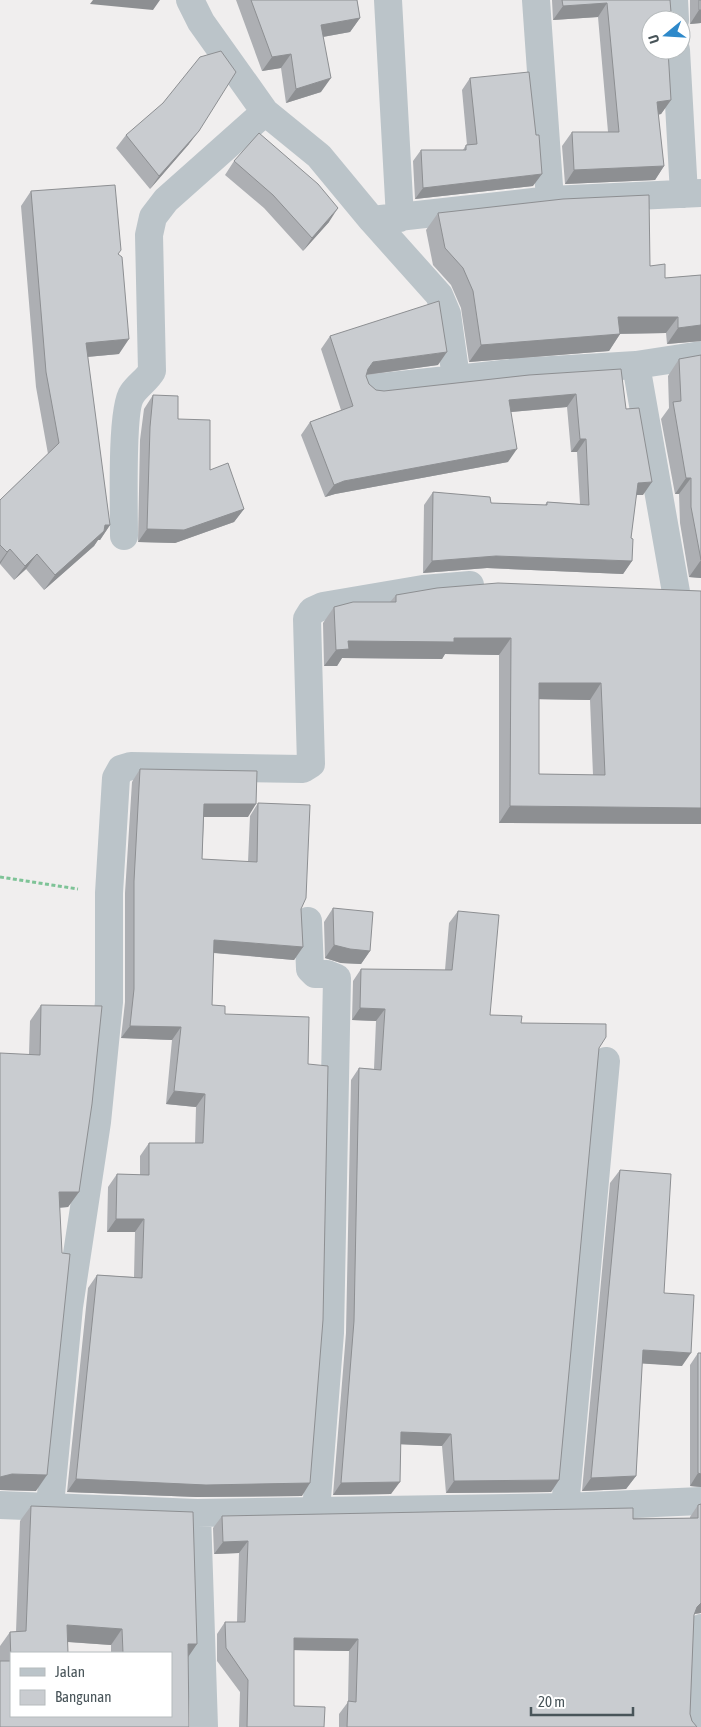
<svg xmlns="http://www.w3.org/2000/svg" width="701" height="1727" font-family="'Asap Condensed',sans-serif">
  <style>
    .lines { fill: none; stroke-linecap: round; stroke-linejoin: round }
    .path { stroke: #7ec397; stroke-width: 3; stroke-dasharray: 4 2.5; stroke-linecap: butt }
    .minor { stroke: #bbc4c9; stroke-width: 28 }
    .wall { fill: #adafb3; fill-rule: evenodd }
    .shaded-wall { fill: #8d8f92 }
    .building { fill: #c9ccd0; stroke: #8d8f92; fill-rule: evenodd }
  </style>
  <rect width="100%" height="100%" fill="#f0eeee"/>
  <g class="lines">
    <path class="path" d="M0 877 78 889"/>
    <path class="minor" d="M190 0 201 22 265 112 319 156 372 220 439 295 447 314 456 378
      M388 0 400 218
      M536 0 550 200
      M674 0 675 20
      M676 50 684 194
      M372 220 550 200 701 193
      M636 365 676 592
      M373 388 519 372 636 365 701 355
      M124 536C124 512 121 409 132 394 138 385 147 380 152 371L149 235 153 217 166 200 265 112
      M308 921 310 969 315 974H327L337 978 330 1333 316 1511
      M0 1505 197 1513 565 1507 701 1501
      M50 1505 69 1307 97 1122 109 1002V893L116 778 121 769 131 766 303 769 311 764 307 619 312 611 323 606 423 589 470 585
      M565 1507 606 1061
      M197 1513 204 1727
      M697 1727 701 1628"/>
  </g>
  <path class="wall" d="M236 0H357L360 18 350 32 323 37 321 92 286 103 281 68 262 71Z
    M552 0H670L671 12 666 19 671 100 661 114 658 115 664 166 655 180 565 184 562 146 572 132H608L598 17 553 20Z
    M690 0H701V23L690 24Z
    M470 78 533 186 415 199 413 161 421 150H463L466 145H467L462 90Z
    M126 135 189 144 150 189 116 148Z
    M234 161 329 222 303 251 264 208 225 175Z
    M31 191 118 254 119 354 87 357 110 525 100 540H98L94 546 44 590 26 569 14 580 0 564V500L48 454 36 387 21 206Z
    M438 213 650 266 665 278 701 275V341L667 344 666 333 620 334 609 351 469 362 461 308 451 285 433 265 426 230Z
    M330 336 438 365 367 375 366 376 369 384 376 390 384 391 529 375 626 409 643 495H636L631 538 632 561 623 574 487 568 423 573 424 505 433 492 491 503 545 505 547 502 580 504 577 452H571L567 407 511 412 508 462 335 494 325 497 301 435 310 422 341 410 321 349Z
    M701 355V578L689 577 680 523 679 494H675L661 419 669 408 668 376 679 359Z
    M153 395 178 419 210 470 244 509 234 522 175 543 138 542 140 440 144 409Z
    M701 591V824L499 823V655L445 654 442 659 342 658 337 666H324L323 623 334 607 390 602 396 595ZM539 699 590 700 593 775 539 774Z
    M140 769 248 817H204L202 859 248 862 250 816 258 803 301 909 303 947 294 960 213 953 212 1005 225 1014 308 1064 302 1496 197 1497 67 1492 88 1288 97 1275 134 1277 135 1232H107L108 1187 117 1174 140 1175V1156L149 1143H195L196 1107 166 1104 172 1040 121 1038 125 1002V893L132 782Z
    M333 908 370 951 361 964 341 963 325 958 324 922Z
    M458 911 490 1015 521 1023 599 1048 559 1480 551 1492 446 1493 442 1446 401 1444 391 1494 333 1495 346 1333 351 1080 359 1068 374 1069 376 1021 352 1020 353 981 361 969 445 970 449 923Z
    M41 1005 79 1192 68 1207 60 1208 36 1491 0 1490 29 1054 30 1021Z
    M620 1170 664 1293 682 1366 642 1363 636 1476 626 1489 582 1491 610 1183Z
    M698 1353 701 1487 690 1486V1365Z
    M698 1505 701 1613 694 1614 690 1714 692 1721 697 1727H339V1714L348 1702 349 1651 294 1650V1706L324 1727H239L240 1692 217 1661V1634L225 1622H237L239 1553 214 1554 213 1528 222 1516 690 1518V1517Z
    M31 1506 197 1644 188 1657 189 1727H0V1646L10 1632H16L20 1521ZM67 1642 111 1645V1653H171V1716H11Z"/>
  <path class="shaded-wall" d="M93 0H160L153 10 90 4Z
    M607 3 598 17 553 20 563 6Z
    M699 10H701V23L690 24Z
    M666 12H671L665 20Z
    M360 18 350 32 311 39 321 25Z
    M291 54 281 68 262 71 272 57Z
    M331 78 321 92 286 103 296 89Z
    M671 100 661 114 647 116 657 102Z
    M199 131 189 144 150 189 159 176Z
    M664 166 655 180 565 184 574 170Z
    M542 174 533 186 415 199 423 188Z
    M338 208 329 222 303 251 312 238Z
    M618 317H678L666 333 607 334Z
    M701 325V341L667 344 678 328Z
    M620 334 609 351 469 362 481 345Z
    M129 339 119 354 75 358 86 343Z
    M447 352 438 365 364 375 368 369 373 362Z
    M576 394 567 407 500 413 509 400Z
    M580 439H586L577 452H571Z
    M517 449 508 462 335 494 325 497 334 485 344 481Z
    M686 478H691L679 494H675Z
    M652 482 643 495H629L638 483Z
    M244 509 234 522 175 543 138 542 147 529Z
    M105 525H110L100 540H98L94 546 44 590 55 575Z
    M10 549 0 564V562L7 552Z
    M37 554 26 569 14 580 25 566Z
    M496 556 632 561 623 574 487 568 423 573 432 561Z
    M701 560V578L689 577Z
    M454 638H511L499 655 445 654 442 659 342 658 337 666H324L336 650 348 641Z
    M539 683H601L590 700 527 699Z
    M204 804H256L248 817H196Z
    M510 806 701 808V824L499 823Z
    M214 940 303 947 294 960 205 952Z
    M334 945 370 951 361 964 341 963 325 958Z
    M360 1008 385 1009 376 1021 352 1020Z
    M130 1026 181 1027 172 1040 121 1038Z
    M174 1091 205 1094 196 1107 166 1104Z
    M59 1192H79L68 1207 48 1208Z
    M116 1219H144L135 1232H107Z
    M643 1350 691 1353 682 1366 634 1363Z
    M401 1432 451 1434 442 1446 393 1444Z
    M698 1473 701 1474V1487L690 1486Z
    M12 1474 47 1475 36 1491 0 1490V1477Z
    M636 1476 626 1489 582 1491 591 1478Z
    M76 1479 310 1483 302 1496 197 1497 67 1492Z
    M559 1480 551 1492 446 1493 454 1481Z
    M400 1482 391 1494 333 1495 341 1483Z
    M248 1541 239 1553 214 1554 223 1542Z
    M701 1603V1613L694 1614 697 1607Z
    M67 1625 122 1629 111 1645 56 1641Z
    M294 1638 358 1639 349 1651 286 1650Z
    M188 1644H197L186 1660Z"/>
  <path class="building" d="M251 0H357L360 18 321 25 331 78 296 89 291 54 272 57Z
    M562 0H670L671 12H666V20H651V50H668L671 100 657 102 664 166 574 170 572 132H619L607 3 563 6Z
    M699 0H701V10H699Z
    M221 51 236 72 199 131 159 176 126 135 163 103 200 57Z
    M529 72 536 135H539L542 174 423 188 421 150H466V145L477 144 470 78Z
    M259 133 318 184 338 208 312 238 273 195 234 161Z
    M115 185 121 250 118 254 122 257 129 339 86 343 110 525H105L104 531 55 575 37 554 25 566 10 549 7 552 0 545V500L59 443 46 372 31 191Z
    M649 195 650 266 665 264V278L701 275V325L678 328V317H618L620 334 481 345 473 291 463 268 445 248 438 213 563 199Z
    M439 301 447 352 373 362 368 369 366 376 369 384 376 390 384 391 529 375 621 369 626 409 639 408 652 482 638 483 631 538 633 539 632 561 496 556 432 561 433 492 490 497 491 503 547 505V502L589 505 586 439H580L576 394 509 400 517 449 344 481 334 485 310 422 353 406 330 336Z
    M701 355V560L691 507V478H686L673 402 681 401 679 359Z
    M153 395 178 396V419L210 420V470L228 463 244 509 184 530 147 529 150 427Z
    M498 583 701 591V808L510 806 511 638H454V642L348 641 349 649 336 650 334 607 353 602H396V595L437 588ZM539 683H601L605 775 539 774Z
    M140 769 257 771 256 804H204L202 859 257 862 258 803 310 805 306 898 301 909 303 947 214 940 212 1005 225 1006V1014L309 1017 308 1064 328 1066 323 1320 310 1483 206 1485 76 1479 97 1275 142 1278 144 1219H116L117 1174 149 1175V1143H203L205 1094 174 1091 181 1027 130 1026 134 989V881Z
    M333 908 373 912 370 951 350 949 334 945Z
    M458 911 499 915 490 1015 522 1016 521 1023 606 1024V1037L599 1048 559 1480 454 1481 451 1434 401 1432 400 1482 341 1483 354 1321 359 1068 381 1070 385 1009 360 1008 361 969 452 970Z
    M41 1005 102 1006 92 1104 79 1192H59L62 1253 70 1254 47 1475 12 1474 0 1477V1053L40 1055Z
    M620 1170 671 1174 664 1293 694 1295 691 1353 643 1350 636 1476 591 1478Z
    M698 1353H701V1474L698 1473Z
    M701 1504V1603L697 1607 694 1615 690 1714 692 1721 697 1727H347L348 1701 356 1702 358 1639 294 1638V1706L325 1707 324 1727H247L248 1680 226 1648 225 1622H245L248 1541 223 1542 222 1516 633 1508V1519L698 1518V1505Z
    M31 1506 193 1512 197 1644H188L189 1727H0V1661H11L10 1632 26 1631ZM67 1625 122 1629 123 1653H171V1716H11V1653H68Z"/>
  <rect x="10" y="1652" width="162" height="65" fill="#ffffff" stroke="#b6bbbd"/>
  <rect x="20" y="1668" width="25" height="8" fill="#bbc4c9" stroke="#b6bbbd"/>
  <text x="55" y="1677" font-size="15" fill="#485459">Jalan</text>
  <rect x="20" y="1690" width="25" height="15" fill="#c9ccd0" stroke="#b6bbbd"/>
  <text x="55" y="1702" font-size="15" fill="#485459">Bangunan</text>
  <g transform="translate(666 35) rotate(252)"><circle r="24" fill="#ffffff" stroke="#b6bbbd"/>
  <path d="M0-4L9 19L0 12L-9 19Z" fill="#2e89ca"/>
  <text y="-8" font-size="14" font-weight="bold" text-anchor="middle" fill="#485459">U</text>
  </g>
  <path d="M531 1707v8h102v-8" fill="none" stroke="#485459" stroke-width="2.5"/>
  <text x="538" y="1707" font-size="15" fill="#485459" stroke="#ffffff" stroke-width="4" paint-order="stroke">20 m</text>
</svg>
